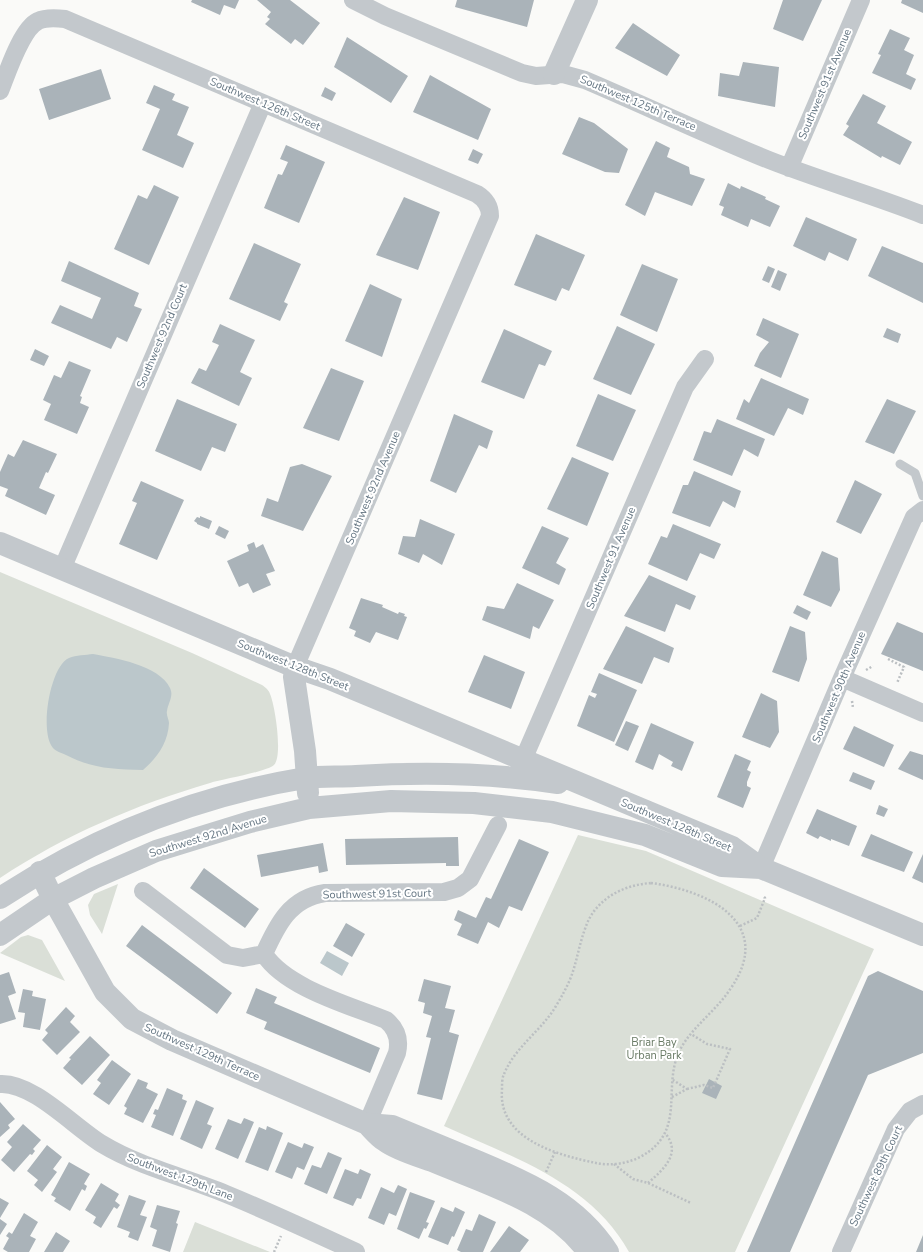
<svg xmlns="http://www.w3.org/2000/svg" width="923" height="1252" font-family="'Nunito Sans',sans-serif">
  <style>
    .green { fill: #dadfd7 }
    .water { fill: #bbc7cb }
    .building { fill: #aab3b9 }
    .lines { fill: none; stroke-linecap: round; stroke-linejoin: round }
    .path { stroke: #bbbfc2; stroke-width: 2.5; stroke-dasharray: 2 2; stroke-linecap: butt }
    .service { stroke: #c3c8cc; stroke-width: 9 }
    .minor { stroke: #c3c8cc; stroke-width: 18 }
    .tertiary { stroke: #c3c8cc; stroke-width: 22 }
    .labels { text-anchor: middle; dominant-baseline: central; stroke-width: 4; stroke-linejoin: round; paint-order: stroke }
    .street-label { font-size: 11px; fill: #657683; stroke: #fff }
    .park-label { font-size: 11px; fill: #687a64; stroke: #fff }
  </style>
  <rect width="100%" height="100%" fill="#fafaf8"/>
  <path class="green" d="M0 572 192 653 262 685C265 687 269 690 270 694 275 705 283 756 274 765 266 772 223 779 210 783 135 805 65 835 0 878Z
    M578 835 646 851 874 949 735 1252H629C590 1182 512 1157 444 1126Z
    M118 884 102 934 90 915 88 905 94 894Z
    M28 935 42 940 65 981 0 953 21 937Z
    M195 1222 270 1252H183Z"/>
  <path class="water" d="M93 654C115 658 159 665 170 688 174 696 168 703 167 711 166 715 169 720 169 723 168 743 157 758 143 770 113 769 93 769 66 755 62 753 55 751 53 748 39 732 50 666 69 658 76 655 86 655 93 654Z
    M327 951 349 963 342 976 320 963Z"/>
  <path class="building" d="M192 0H239L235 9 224 5 220 15 191 2Z
    M257 0H290L320 23 303 45 295 39 291 44 265 24 270 19 267 17 271 12Z
    M457 0H534L527 27 455 7Z
    M783 0H822L803 41 773 29Z
    M902 0H923V13L901 3Z
    M633 23 680 55 667 76 615 48Z
    M890 29 910 38 904 50 914 55 906 74 916 79 911 90 872 73 881 55 878 54Z
    M347 37 408 76 391 103 334 67Z
    M743 62 779 67 775 107 718 96 720 73 739 76Z
    M101 69 111 99 49 120 39 89Z
    M430 75 491 109 478 140 413 112Z
    M154 85 175 94 172 100 189 107 177 135 194 143 183 168 142 150 160 109 146 103Z
    M325 87 336 93 332 101 321 96Z
    M863 94 886 106 877 123 912 142 900 165 882 156 881 158 843 135 849 126 846 124Z
    M579 117 594 123 628 149 619 173 605 172 562 154Z
    M656 141 670 148 667 157 689 167 690 174 705 179 692 206 655 192 645 216 625 205Z
    M286 145 325 162 299 223 264 208 278 174 282 175 288 162 280 159Z
    M473 149 483 154 478 164 468 160Z
    M728 183 740 189 741 186 766 197 765 199 780 206 770 227 751 219 748 227 721 215 724 207 719 205Z
    M154 185 179 197 149 265 114 249 138 195 147 199Z
    M404 197 440 212 418 270 376 255Z
    M806 217 857 239 848 261 829 252 825 261 793 246Z
    M536 234 585 255 569 291 562 288 556 301 514 285Z
    M254 243 301 264 284 302 288 304 280 321 229 299Z
    M882 246 923 263V303L868 276Z
    M69 261 139 293 134 306 142 309 127 342 117 337 111 349 51 323 60 305 92 319 101 298 61 281Z
    M642 264 678 279 657 332 620 315Z
    M768 266 775 269 769 283 762 280Z
    M778 270 787 274 780 291 771 287Z
    M370 284 402 299 382 357 345 341Z
    M763 318 799 334 781 378 754 366 760 353 769 342 756 335Z
    M220 324 255 340 240 372 252 378 239 406 191 383 199 368 206 371 219 345 212 342Z
    M617 326 655 344 631 395 593 379Z
    M887 328 901 334 898 343 883 337Z
    M504 329 552 351 545 366 539 364 524 399 481 382Z
    M35 349 49 356 44 366 30 360Z
    M69 361 91 370 80 396 82 397 80 403 89 407 77 434 44 420 51 404 43 400 54 375 61 378Z
    M331 368 364 381 339 441 303 428Z
    M761 378 809 399 803 415 788 408 774 436 736 419 744 399 749 403Z
    M598 394 636 410 613 461 576 446Z
    M177 399 237 424 225 452 212 447 201 471 155 451Z
    M887 399 916 411 894 454 865 442Z
    M454 414 493 431 487 449 479 445 456 493 430 481Z
    M717 419 765 439 758 457 744 449 732 476 693 460 704 431 711 433Z
    M23 440 57 454 48 473 46 472 39 488 55 495 46 515 5 496 8 489 0 486V472L8 454 14 457Z
    M572 457 609 473 587 526 547 509Z
    M302 464 332 476 303 531 261 516 267 498 278 502 290 467Z
    M694 471 741 491 735 508 723 501 710 527 672 513 683 485H688Z
    M855 480 882 494 861 534 836 522Z
    M141 481 184 500 157 560 119 544 137 503 132 501Z
    M200 516 212 521 209 529 197 524V523L194 521 197 517 200 518Z
    M420 519 455 534 442 565 423 554 419 563 398 554 403 536 415 537Z
    M673 524 721 544 714 559 700 553 687 581 648 564 661 536 667 538Z
    M219 526 229 531 225 539 215 534Z
    M542 526 569 538 556 563 566 569 559 585 522 568Z
    M254 542 256 548 263 544 275 571 266 574 271 585 253 593 248 583 239 587 227 561 249 551 247 545Z
    M822 551 838 558 840 590 831 607 803 595Z
    M649 575 696 596 690 610 676 604 665 632 624 616Z
    M517 583 554 600 539 629 533 626 530 639 482 620 487 606 504 609Z
    M361 598 383 605 382 607 398 614 399 612 405 614 404 616 407 617 398 640 376 632 370 643 354 636 356 631 349 628Z
    M797 605 811 612 807 620 793 613Z
    M897 622 923 633V671L881 654Z
    M626 626 674 648 669 663 654 657 642 684 603 669Z
    M790 626 805 632 807 659 799 682 772 672Z
    M484 655 525 672 511 709 468 692Z
    M599 673 637 690 614 742 577 726 589 695 595 698 597 694 591 692Z
    M761 693 777 701 779 732 770 748 742 737Z
    M626 721 639 726 628 751 615 745Z
    M651 723 694 742 682 771 671 766 673 762 659 754 653 770 635 762Z
    M854 726 894 745 884 767 843 749Z
    M910 751 923 755V780L898 769Z
    M735 754 751 761 747 770 751 772 747 782V786L751 788 743 808 717 797Z
    M853 772 875 781 871 790 849 781Z
    M879 805 888 809 884 817 876 814Z
    M817 809 857 826 849 846 831 839V841L820 836 818 839 806 833Z
    M871 834 913 852 904 872 861 856Z
    M458 837 459 866H446V863L346 865 345 839Z
    M519 839 549 852 522 911 509 906 499 928 488 922 478 944 457 935 462 924 454 920 458 910 476 918 486 897 491 899Z
    M323 843 328 871 319 873 318 866 261 877 257 855Z
    M923 854V883L912 878Z
    M204 868 259 909 245 928 190 888Z
    M346 923 365 934 352 957 333 946Z
    M142 925 232 993 217 1014 126 946Z
    M878 971 923 991V1053L868 1075 790 1252H747L868 976Z
    M9 972 16 993 8 996 16 1019 0 1024V975Z
    M424 979 451 986 445 1008 455 1010 449 1032 459 1035 442 1100 417 1094 431 1038 426 1037 432 1016 423 1013 425 1003 418 1001Z
    M256 988 277 997 274 1003 380 1048 370 1073 264 1029 267 1022 246 1013Z
    M23 989 33 991 32 996 46 999 40 1030 23 1027 25 1013 18 1012Z
    M66 1007 75 1016 70 1022 80 1032 57 1055 42 1040 48 1033 45 1030Z
    M90 1036 110 1055 82 1085 63 1068 71 1059 69 1058Z
    M112 1060 131 1074 109 1105 93 1094 101 1083 97 1080Z
    M138 1079 148 1083 146 1088 158 1094 143 1123 124 1114 127 1108 124 1106Z
    M709 1079 722 1086 716 1099 702 1093Z
    M167 1088 183 1095 182 1099 187 1101 173 1136 151 1127 156 1115 153 1114 155 1109 158 1110Z
    M196 1100 214 1108 207 1124 212 1126 202 1149 180 1139Z
    M0 1102 15 1119 8 1125 10 1128 0 1137Z
    M244 1118 254 1122 238 1159 215 1149 228 1119 241 1124Z
    M23 1124 41 1140 33 1149 35 1151 32 1155 30 1154 14 1172 1 1160 12 1147 7 1142Z
    M267 1126 283 1133 268 1171 245 1162 259 1127 266 1130Z
    M288 1142 302 1148 304 1143 314 1147 304 1170 297 1167 292 1179 275 1172Z
    M47 1145 62 1157 53 1169 57 1172 42 1192 34 1185 38 1180 27 1171Z
    M328 1152 342 1158 327 1194 304 1184 312 1165 321 1168Z
    M69 1162 90 1174 84 1184 87 1186 85 1191 82 1189 70 1211 54 1201 56 1198 51 1195Z
    M345 1169 358 1174 360 1169 371 1174 361 1199 357 1198 353 1206 333 1198Z
    M101 1183 119 1194 115 1201 120 1205 117 1209 114 1207 101 1228 93 1223 96 1217 85 1210Z
    M398 1185 407 1189 396 1216 389 1213 384 1225 368 1218 381 1187 394 1193Z
    M410 1192 435 1201 426 1222 429 1223 426 1229 424 1228 419 1239 397 1229Z
    M129 1195 146 1201 140 1215 147 1217 138 1241 128 1237 130 1232 117 1227Z
    M0 1198 9 1203 0 1218Z
    M157 1205 180 1211 176 1223 178 1224 170 1252 152 1246 157 1230 150 1227Z
    M441 1207 453 1212 455 1207 465 1212 454 1237 452 1236 448 1245 428 1237Z
    M24 1213 38 1222 30 1236 36 1239 29 1252H8L3 1249 9 1238 6 1236 9 1232 12 1234Z
    M479 1214 496 1222 483 1252H461L457 1250 466 1229 472 1231Z
    M0 1219 7 1224 0 1235Z
    M509 1226 529 1240 520 1252H490Z
    M56 1232 70 1241 63 1252H44Z
    M923 1235V1252H916Z"/>
  <g class="lines">
    <path class="path" d="M888 659 904 667 897 683
      M866 670 873 666
      M852 701 853 708
      M651 883C706 890 776 922 731 988 717 1010 694 1025 681 1048 660 1086 689 1131 640 1157 626 1164 610 1166 596 1163 557 1155 498 1139 502 1090 502 1084 502 1078 504 1074 515 1047 542 1030 556 1006 562 996 567 987 571 977 577 961 579 945 585 929 594 900 622 885 651 883Z
      M740 926 757 918 765 898 764 897
      M687 1089 704 1085 713 1088 730 1049 707 1044 691 1034
      M672 1097 687 1089 673 1080
      M614 1164 633 1179 648 1183 691 1203
      M546 1172 555 1152
      M648 1183C664 1169 682 1153 665 1133
      M274 1252 281 1236"/>
    <path class="service" d="M900 464 915 473 923 496"/>
    <path class="minor" d="M353 0 385 16 522 73 536 76 563 74 585 80C646 106 707 135 769 160 820 180 872 195 923 215
      M0 91C7 74 21 29 38 21 46 17 57 18 65 19L477 194C485 199 490 206 490 216L295 667
      M789 168 861 0
      M62 569 263 103
      M842 678 923 713
      M523 760 685 387 705 359
      M761 868 842 678 914 517 923 510
      M143 891 227 955 243 958 264 954
      M264 954C277 925 290 898 325 893L444 892 458 888 470 879 498 825
      M264 954C286 988 349 1005 386 1020 397 1029 400 1040 397 1053L367 1124
      M0 1084C33 1082 74 1127 102 1144 140 1167 185 1177 226 1194 270 1212 313 1232 356 1252
      M841 1252 896 1129 910 1111 923 1104"/>
    <path class="tertiary" d="M554 74 587 0
      M0 543 295 667 330 679 732 847 761 868 923 935
      M295 667 294 677 305 751 308 793
      M40 872 53 899 105 992 132 1019 172 1040 367 1124 392 1126C421 1138 450 1150 479 1162 529 1183 577 1204 608 1252
      M0 898C92 838 196 796 305 778 321 776 339 777 356 776 423 772 491 773 558 783
      M0 935 53 899 94 878 156 851 250 822 309 808 391 801 474 803 552 812 645 835 722 866 761 868
      M367 1124C373 1130 378 1137 385 1141 397 1150 418 1156 432 1161 486 1184 552 1202 588 1252"/>
  </g>
  <g class="labels">
    <g class="street-label">
      <text transform="translate(825 84) rotate(-67)">Southwest 91st Avenue</text>
      <text transform="translate(638 103) rotate(23)">Southwest 125th Terrace</text>
      <text transform="translate(265 104) rotate(23)">Southwest 126th Street</text>
      <text transform="translate(162 336) rotate(-67)">Southwest 92nd Court</text>
      <text transform="translate(373 488) rotate(-67)">Southwest 92nd Avenue</text>
      <text transform="translate(611 558) rotate(-67)">Southwest 91 Avenue</text>
      <text transform="translate(293 665) rotate(22)">Southwest 128th Street</text>
      <text transform="translate(839 687) rotate(-67)">Southwest 90th Avenue</text>
      <text transform="translate(676 825) rotate(23)">Southwest 128th Street</text>
      <text transform="translate(208 836) rotate(-17)">Southwest 92nd Avenue</text>
      <text transform="translate(377 894) rotate(-1)">Southwest 91st Court</text>
      <text transform="translate(202 1052) rotate(24)">Southwest 129th Terrace</text>
      <text transform="translate(876 1176) rotate(-65)">Southwest 89th Court</text>
      <text transform="translate(180 1177) rotate(21)">Southwest 129th Lane</text>
    </g>
    <g class="park-label">
      <text x="654" y="1042">Briar Bay<tspan x="654" dy="13">Urban Park</tspan></text>
    </g>
  </g>
</svg>
